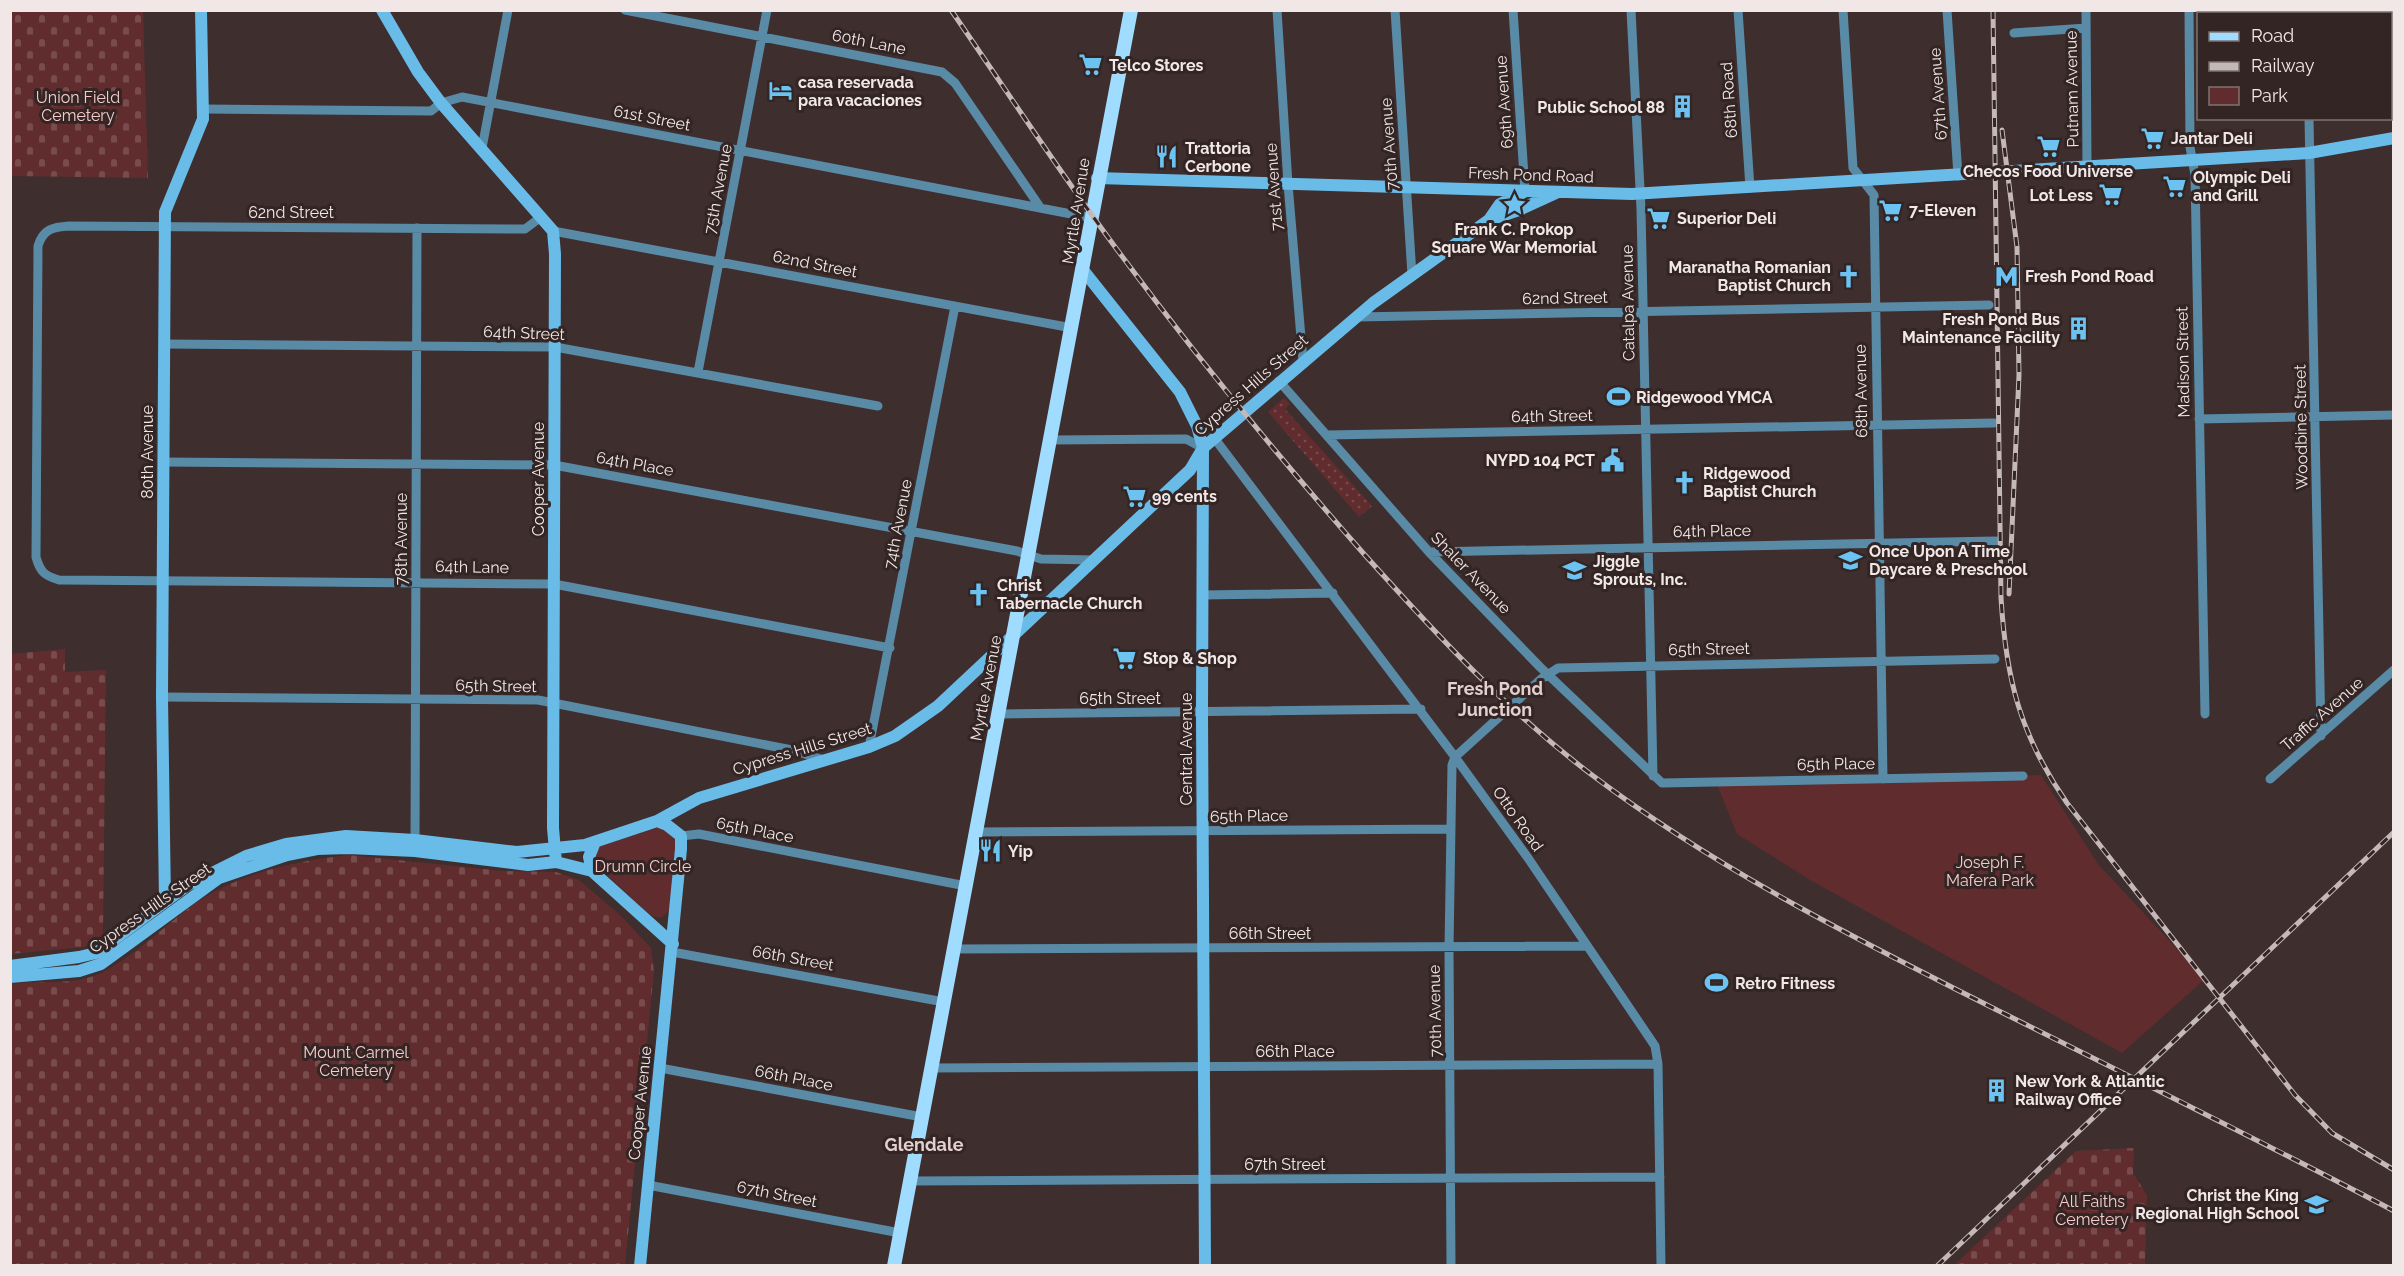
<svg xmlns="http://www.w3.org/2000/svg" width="2404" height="1276" font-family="Raleway,sans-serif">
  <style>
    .green { fill: #612c2e }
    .cemetery { fill: url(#cemetery-stones) }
    .garden { fill: url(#garden-dots) }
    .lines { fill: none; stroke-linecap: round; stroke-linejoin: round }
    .street { stroke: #598aa6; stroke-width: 9 }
    .secondary { stroke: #69bbe8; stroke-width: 12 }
    .primary { stroke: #a0dcff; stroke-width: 14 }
    .rail-casing { stroke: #c4b8b8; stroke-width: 5 }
    .rail { stroke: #332524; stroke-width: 3; stroke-dasharray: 9; stroke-linecap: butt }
    .labels { text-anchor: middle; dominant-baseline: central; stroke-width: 6; stroke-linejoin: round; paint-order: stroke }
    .street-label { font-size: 16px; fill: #f2e7e7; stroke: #332524 }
    .poi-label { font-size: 16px; font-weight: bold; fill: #f2e7e7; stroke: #332524; text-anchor: start }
    .park-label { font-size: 16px; fill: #f6cbca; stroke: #332524 }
    .neighbourhood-label { font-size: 18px; font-weight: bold; fill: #e4d0cf; stroke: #332524 }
  </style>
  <defs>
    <pattern id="cemetery-stones" width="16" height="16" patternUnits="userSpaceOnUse" patternTransform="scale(1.5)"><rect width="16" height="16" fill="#612c2e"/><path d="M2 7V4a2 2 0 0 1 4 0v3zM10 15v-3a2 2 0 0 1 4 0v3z" fill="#784b4c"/></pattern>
    <pattern id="garden-dots" width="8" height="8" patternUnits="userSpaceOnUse" patternTransform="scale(1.5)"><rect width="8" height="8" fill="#612c2e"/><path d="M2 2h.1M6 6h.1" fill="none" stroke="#784b4c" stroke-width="1.8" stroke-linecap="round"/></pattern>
  </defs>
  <rect width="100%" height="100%" fill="#3e2e2e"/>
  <path class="green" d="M2041 775 2098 864 2205 979 2122 1053 1810 880 1737 834 1716 782Z
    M660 827 675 838 676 844C675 860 678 909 662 917 658 919 653 916 649 914L595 864 596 851 601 846Z"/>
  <path class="cemetery" d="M11 10 143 11 148 178 11 176Z
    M65 649V672L106 670 103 935 84 947 11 954V654Z
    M349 855 503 871 556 872 579 880 621 916 651 948 654 971 625 1265H11L10 984C40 980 73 986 101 973 137 955 165 925 197 902 242 872 297 861 349 855Z
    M2134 1148 2133 1173 2147 1195 2145 1265H1954L2076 1151Z"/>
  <path class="garden" d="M1284 398 1290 404 1285 409 1372 506 1359 517 1268 412Z"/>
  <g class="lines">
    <path class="street" d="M625 10 942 72 955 83 1040 207
      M1277 10 1288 184 1303 361
      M1395 10 1412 275
      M1513 10 1525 191
      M1631 10 1641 209 1653 776
      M1738 10 1750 188
      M1843 10 1853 168 1874 195 1883 779
      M1947 10 1958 176
      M2086 10 2087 167
      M2189 10 2190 147 2195 175 2205 714
      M2308 10V14
      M2014 33 2086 28
      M205 109 431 111 441 103 462 97 1092 218
      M2309 118 2321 736
      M482 148 508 10
      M541 217 525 229 69 226C53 227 43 229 38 246L36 557C40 572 45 576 59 580L554 584 890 648
      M553 231 1072 328
      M1357 317 1989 305
      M164 344 555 347 878 406
      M698 372 767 10
      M1279 381 1429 552 1540 667 1662 783 2023 776
      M2199 419 2394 415
      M1327 435 1994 423
      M1215 439 1455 757 1528 858 1655 1046 1658 1064 1661 1266
      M1051 440 1186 439 1203 448
      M163 462 554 465 1017 551 1041 559 1095 560
      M1429 552 1996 541
      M1202 595 1333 593
      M162 697 538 700 792 750 824 760
      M998 714 1421 709
      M869 747 955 306
      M2270 779 2394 670
      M976 832 1450 829
      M681 836 699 834 966 886
      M415 846 417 228
      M954 949 1586 946
      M672 952 944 1002
      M660 1068 922 1117
      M932 1068 1658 1064
      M910 1181 1660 1177
      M648 1185 900 1233
      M1451 1266 1449 948 1452 765 1455 757 1541 679 1558 668 1995 659"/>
    <path class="secondary" d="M382 10 418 72 441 103 553 231 555 254 553 828 556 862
      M1097 178 1632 194 2309 153 2394 138
      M1489 220 1500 204 1524 192
      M1083 270 1180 392 1197 426 1203 448 1202 713 1205 1266
      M592 871 589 857 595 842
      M165 901 162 697 165 212 203 119 201 10
      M10 966 79 957 96 953 188 885 246 856 286 844 346 836 415 840 517 852 585 845 657 821 699 798 869 747 895 736 938 706 1190 470 1203 448 1373 303 1489 220 1519 210 1558 192
      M10 977 79 971 101 964 219 878 287 855 317 849 348 848 415 851 528 865 556 862 592 871 673 944
      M640 1266 681 849V836L667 825 657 821"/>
    <path class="primary" d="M894 1266 1131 10"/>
    <defs>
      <path id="rail" d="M951 10C1004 87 1055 165 1110 240 1190 349 1275 453 1364 554 1435 633 1507 711 1592 775 1718 870 1858 940 1999 1011 2131 1077 2263 1142 2394 1211
        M1993 10 2001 598C2006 679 2020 735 2067 803L2295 1095 2332 1133 2394 1170
        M2002 130 2017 247 2019 375 2009 594
        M1937 1266 2394 832"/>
    </defs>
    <use href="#rail" class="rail-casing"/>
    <use href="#rail" class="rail"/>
  </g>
  <defs>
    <symbol id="supermarket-bare" viewBox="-9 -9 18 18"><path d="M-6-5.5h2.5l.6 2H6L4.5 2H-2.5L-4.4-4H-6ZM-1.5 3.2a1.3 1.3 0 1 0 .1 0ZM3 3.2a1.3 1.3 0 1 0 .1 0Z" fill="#6cc3f2" stroke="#332524" stroke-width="2.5" paint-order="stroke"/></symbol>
    <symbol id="hotel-bare" viewBox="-9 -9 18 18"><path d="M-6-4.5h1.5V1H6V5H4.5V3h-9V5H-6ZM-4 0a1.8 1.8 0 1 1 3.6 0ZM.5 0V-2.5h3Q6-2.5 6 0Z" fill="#6cc3f2" stroke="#332524" stroke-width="2.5" paint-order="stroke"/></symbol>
    <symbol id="building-bare" viewBox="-9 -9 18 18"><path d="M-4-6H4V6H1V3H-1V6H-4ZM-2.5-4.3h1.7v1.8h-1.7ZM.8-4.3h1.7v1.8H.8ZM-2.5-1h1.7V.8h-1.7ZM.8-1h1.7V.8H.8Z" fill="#6cc3f2" stroke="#332524" stroke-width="2.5" paint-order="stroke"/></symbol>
    <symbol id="restaurant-bare" viewBox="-9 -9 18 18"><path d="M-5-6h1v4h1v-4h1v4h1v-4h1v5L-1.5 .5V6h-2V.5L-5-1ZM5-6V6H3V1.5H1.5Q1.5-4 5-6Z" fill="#6cc3f2" stroke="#332524" stroke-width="2.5" paint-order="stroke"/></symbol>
    <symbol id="sight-bare" viewBox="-9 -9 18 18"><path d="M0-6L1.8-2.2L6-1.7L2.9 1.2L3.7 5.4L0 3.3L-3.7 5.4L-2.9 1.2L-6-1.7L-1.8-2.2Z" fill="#6cc3f2" stroke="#332524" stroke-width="2.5" paint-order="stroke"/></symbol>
    <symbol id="church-bare" viewBox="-9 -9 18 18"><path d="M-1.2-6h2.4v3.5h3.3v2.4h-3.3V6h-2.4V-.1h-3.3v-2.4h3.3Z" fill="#6cc3f2" stroke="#332524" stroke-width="2.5" paint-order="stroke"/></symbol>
    <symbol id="metro-bare" viewBox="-9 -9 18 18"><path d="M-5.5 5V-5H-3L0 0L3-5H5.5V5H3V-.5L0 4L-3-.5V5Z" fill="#6cc3f2" stroke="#332524" stroke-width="2.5" paint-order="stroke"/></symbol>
    <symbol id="stadium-bare" viewBox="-9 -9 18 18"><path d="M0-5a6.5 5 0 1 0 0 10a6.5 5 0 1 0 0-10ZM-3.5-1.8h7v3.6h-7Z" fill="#6cc3f2" stroke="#332524" stroke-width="2.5" paint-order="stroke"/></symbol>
    <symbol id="civic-bare" viewBox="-9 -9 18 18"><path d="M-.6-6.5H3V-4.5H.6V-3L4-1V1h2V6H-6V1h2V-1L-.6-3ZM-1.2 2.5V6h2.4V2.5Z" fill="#6cc3f2" stroke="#332524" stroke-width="2.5" paint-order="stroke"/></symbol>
    <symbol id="school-bare" viewBox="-9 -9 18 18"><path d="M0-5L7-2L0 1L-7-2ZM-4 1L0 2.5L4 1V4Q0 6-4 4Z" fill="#6cc3f2" stroke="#332524" stroke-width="2.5" paint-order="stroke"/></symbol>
  </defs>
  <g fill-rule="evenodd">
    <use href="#supermarket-bare" x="1074" y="48" width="33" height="33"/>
    <use href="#hotel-bare" x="764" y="74" width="33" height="33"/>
    <use href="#building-bare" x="1666" y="90" width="33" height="33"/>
    <use href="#supermarket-bare" x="2136" y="122" width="33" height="33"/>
    <use href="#supermarket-bare" x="2032" y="130" width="33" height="33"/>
    <use href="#restaurant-bare" x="1150" y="140" width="33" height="33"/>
    <use href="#supermarket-bare" x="2158" y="170" width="33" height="33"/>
    <use href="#supermarket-bare" x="2094" y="178" width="33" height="33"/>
    <use href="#sight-bare" x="1498" y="188" width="33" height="33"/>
    <use href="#supermarket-bare" x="1874" y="194" width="33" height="33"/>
    <use href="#supermarket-bare" x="1642" y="202" width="33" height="33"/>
    <use href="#church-bare" x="1832" y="260" width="33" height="33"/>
    <use href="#metro-bare" x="1990" y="260" width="33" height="33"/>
    <use href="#building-bare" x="2062" y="312" width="33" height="33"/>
    <use href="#stadium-bare" x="1602" y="380" width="33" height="33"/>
    <use href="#civic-bare" x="1596" y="444" width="33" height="33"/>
    <use href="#church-bare" x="1668" y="466" width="33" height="33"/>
    <use href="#supermarket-bare" x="1118" y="480" width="33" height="33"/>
    <use href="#school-bare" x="1834" y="544" width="33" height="33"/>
    <use href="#school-bare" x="1558" y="554" width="33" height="33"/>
    <use href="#church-bare" x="962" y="578" width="33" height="33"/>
    <use href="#supermarket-bare" x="1108" y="642" width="33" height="33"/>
    <use href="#restaurant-bare" x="974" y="834" width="33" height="33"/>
    <use href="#stadium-bare" x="1700" y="966" width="33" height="33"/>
    <use href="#building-bare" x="1980" y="1074" width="33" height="33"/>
    <use href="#school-bare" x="2300" y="1188" width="33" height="33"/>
  </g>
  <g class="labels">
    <g class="street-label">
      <text transform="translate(869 42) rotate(11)">60th Lane</text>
      <text transform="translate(2072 89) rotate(-91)">Putnam Avenue</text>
      <text transform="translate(1938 94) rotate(-94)">67th Avenue</text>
      <text transform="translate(1729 100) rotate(-94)">68th Road</text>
      <text transform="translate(1504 102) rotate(-94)">69th Avenue</text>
      <text transform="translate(652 118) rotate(11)">61st Street</text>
      <text transform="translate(1389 144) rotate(-94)">70th Avenue</text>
      <text transform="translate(1531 175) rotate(2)">Fresh Pond Road</text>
      <text transform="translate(1274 187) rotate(-94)">71st Avenue</text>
      <text transform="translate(718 189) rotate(-79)">75th Avenue</text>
      <text transform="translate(1076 211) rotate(-81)">Myrtle Avenue</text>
      <text x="291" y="212">62nd Street</text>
      <text transform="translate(815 264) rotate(11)">62nd Street</text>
      <text transform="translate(1565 298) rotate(-1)">62nd Street</text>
      <text transform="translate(1628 303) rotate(-91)">Catalpa Avenue</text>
      <text transform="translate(524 333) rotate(2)">64th Street</text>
      <text transform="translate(2183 362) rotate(-91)">Madison Street</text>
      <text transform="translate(1251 385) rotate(-41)">Cypress Hills Street</text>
      <text transform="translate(1861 391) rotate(-91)">68th Avenue</text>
      <text transform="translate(1552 416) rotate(-1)">64th Street</text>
      <text transform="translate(2301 427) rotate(-91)">Woodbine Street</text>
      <text transform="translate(147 452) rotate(-90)">80th Avenue</text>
      <text transform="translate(635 464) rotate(10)">64th Place</text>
      <text transform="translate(538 479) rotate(-90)">Cooper Avenue</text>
      <text transform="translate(898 524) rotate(-79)">74th Avenue</text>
      <text transform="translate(1712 531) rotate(-1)">64th Place</text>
      <text transform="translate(401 539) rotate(-90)">78th Avenue</text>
      <text transform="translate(472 567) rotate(1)">64th Lane</text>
      <text transform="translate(1471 573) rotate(46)">Shaler Avenue</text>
      <text transform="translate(1709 649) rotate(-1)">65th Street</text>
      <text transform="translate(496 686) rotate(1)">65th Street</text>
      <text transform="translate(986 688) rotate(-79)">Myrtle Avenue</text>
      <text x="1120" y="698">65th Street</text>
      <text transform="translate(2322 714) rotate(-41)">Traffic Avenue</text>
      <text transform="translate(802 749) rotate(-17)">Cypress Hills Street</text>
      <text transform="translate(1186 749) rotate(-90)">Central Avenue</text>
      <text transform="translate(1836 764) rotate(-1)">65th Place</text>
      <text transform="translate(1249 816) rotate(-1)">65th Place</text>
      <text transform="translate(1518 819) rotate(55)">Otto Road</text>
      <text transform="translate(755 830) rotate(11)">65th Place</text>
      <text transform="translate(150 908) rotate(-35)">Cypress Hills Street</text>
      <text x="1270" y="933">66th Street</text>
      <text transform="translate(793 958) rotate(10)">66th Street</text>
      <text transform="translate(1435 1011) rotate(-91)">70th Avenue</text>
      <text x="1295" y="1051">66th Place</text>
      <text transform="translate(794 1078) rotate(11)">66th Place</text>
      <text transform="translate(640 1103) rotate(-84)">Cooper Avenue</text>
      <text x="1285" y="1164">67th Street</text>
      <text transform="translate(777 1194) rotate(11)">67th Street</text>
    </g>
    <g class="poi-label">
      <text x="1109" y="65">Telco Stores</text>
      <text x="798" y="82">casa reservada<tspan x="798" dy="18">para vacaciones</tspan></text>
      <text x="1665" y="107" text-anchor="end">Public School 88</text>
      <text x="2171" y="138">Jantar Deli</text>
      <text x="1185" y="148">Trattoria<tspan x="1185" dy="18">Cerbone</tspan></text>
      <text x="2048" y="171" text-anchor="middle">Checos Food Universe</text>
      <text x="2193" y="177">Olympic Deli<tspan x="2193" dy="18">and Grill</tspan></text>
      <text x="2093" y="195" text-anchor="end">Lot Less</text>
      <text x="1909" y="210">7-Eleven</text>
      <text x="1677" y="218">Superior Deli</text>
      <text x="1514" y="229" text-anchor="middle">Frank C. Prokop<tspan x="1514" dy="18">Square War Memorial</tspan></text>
      <text x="1831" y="267" text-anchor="end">Maranatha Romanian<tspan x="1831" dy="18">Baptist Church</tspan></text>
      <text x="2025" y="276">Fresh Pond Road</text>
      <text x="2060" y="319" text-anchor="end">Fresh Pond Bus<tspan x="2060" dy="18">Maintenance Facility</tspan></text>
      <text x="1636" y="397">Ridgewood YMCA</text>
      <text x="1595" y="460" text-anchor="end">NYPD 104 PCT</text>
      <text x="1703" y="473">Ridgewood<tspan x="1703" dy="18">Baptist Church</tspan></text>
      <text x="1152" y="496">99 cents</text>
      <text x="1869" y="551">Once Upon A Time<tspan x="1869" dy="18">Daycare &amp; Preschool</tspan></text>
      <text x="1593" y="561">Jiggle<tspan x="1593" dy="18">Sprouts, Inc.</tspan></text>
      <text x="997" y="585">Christ<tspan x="997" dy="18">Tabernacle Church</tspan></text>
      <text x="1143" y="658">Stop &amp; Shop</text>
      <text x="1008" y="851">Yip</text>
      <text x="1735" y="983">Retro Fitness</text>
      <text x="2015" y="1081">New York &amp; Atlantic<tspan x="2015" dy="18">Railway Office</tspan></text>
      <text x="2299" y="1195" text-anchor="end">Christ the King<tspan x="2299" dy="18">Regional High School</tspan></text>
    </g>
    <g class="park-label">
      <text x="78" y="97">Union Field<tspan x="78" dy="18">Cemetery</tspan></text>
      <text x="1990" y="862">Joseph F.<tspan x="1990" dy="18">Mafera Park</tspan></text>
      <text x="643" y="866">Drumn Circle</text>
      <text x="356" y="1052">Mount Carmel<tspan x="356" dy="18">Cemetery</tspan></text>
      <text x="2092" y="1201">All Faiths<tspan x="2092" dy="18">Cemetery</tspan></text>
    </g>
    <g class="neighbourhood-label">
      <text x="1495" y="688">Fresh Pond<tspan x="1495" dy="21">Junction</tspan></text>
      <text x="924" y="1144">Glendale</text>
    </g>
  </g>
  <rect width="2404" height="1276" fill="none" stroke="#f2e7e7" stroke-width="24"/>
  <rect x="2197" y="12" width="195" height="108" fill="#332524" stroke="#7f7372" stroke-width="1.5"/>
  <rect x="2209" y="32" width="30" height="9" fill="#a0dcff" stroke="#7f7372" stroke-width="1.5"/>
  <text x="2251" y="42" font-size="18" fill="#f2e7e7">Road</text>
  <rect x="2209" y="62" width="30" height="9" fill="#c4b8b8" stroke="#7f7372" stroke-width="1.5"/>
  <text x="2251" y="72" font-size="18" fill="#f2e7e7">Railway</text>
  <rect x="2209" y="87" width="30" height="18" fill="#612c2e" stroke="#7f7372" stroke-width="1.5"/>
  <text x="2251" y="102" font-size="18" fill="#f2e7e7">Park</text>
</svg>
